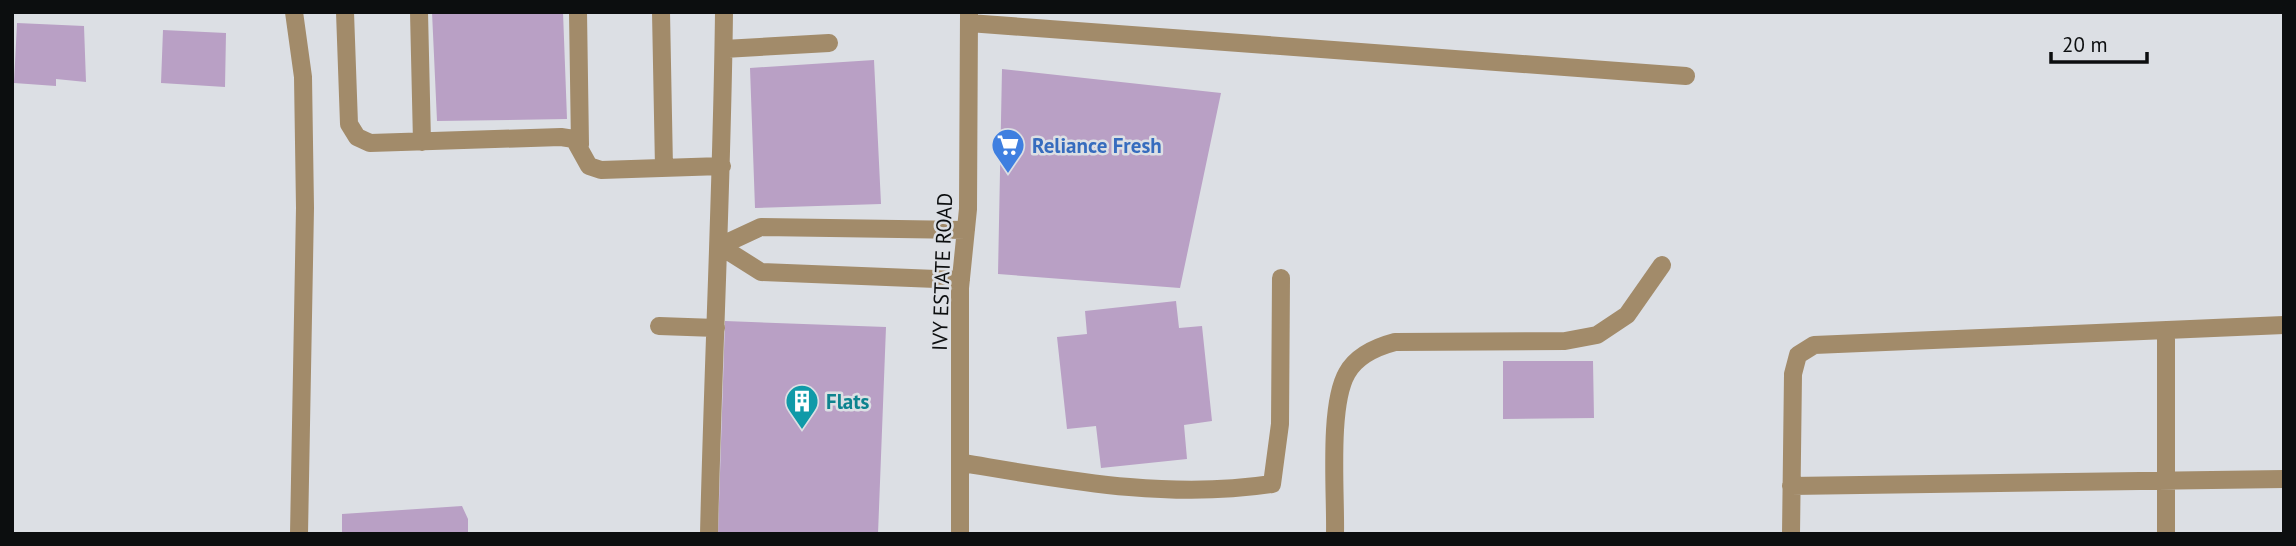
<svg xmlns="http://www.w3.org/2000/svg" width="2296" height="546" font-family="'PT Sans',sans-serif">
  <style>
    .building { fill: #b9a0c5 }
    .lines { fill: none; stroke-linecap: round; stroke-linejoin: round }
    .minor { stroke: #a28b6a; stroke-width: 18 }
    .labels { text-anchor: middle; dominant-baseline: central; stroke-width: 5; stroke-linejoin: round; paint-order: stroke }
    .shop-label { font-size: 21px; font-weight: bold; fill: #366cbe; stroke: #dcdfe4; text-anchor: start }
    .street-label { font-size: 21px; fill: #0c0e0f; stroke: #dcdfe4 }
    .culture-label { font-size: 21px; font-weight: bold; fill: #0d838f; stroke: #dcdfe4; text-anchor: start }
  </style>
  <rect width="100%" height="100%" fill="#dcdfe4"/>
  <path class="building" d="M432 12H563L567 119 437 121Z
    M17 23 84 26 86 82 56 79V86L14 83Z
    M163 30 226 33 225 87 161 83Z
    M874 60 881 204 755 208 750 68Z
    M1002 69 1221 93 1180 288 998 274Z
    M1176 301 1179 328 1202 326 1212 421 1184 425 1187 459 1101 468 1096 426 1067 429 1057 337 1087 334 1085 311Z
    M725 321 886 327 878 534H718Z
    M1503 361H1593L1594 418 1503 419Z
    M462 506 468 519V534H342V514Z"/>
  <g class="lines">
    <path class="minor" d="M294 12 303 77 305 208 299 534
      M345 12 349 124 357 137 370 143 561 137 574 139 589 166 601 170 722 166
      M419 12 422 142
      M578 12 580 145
      M661 12 664 168
      M969 23 1686 76
      M724 49 829 43
      M961 280 761 272 720 246 761 227 966 230
      M659 326 716 328
      M2166 330V534
      M963 463C1066 480 1168 500 1272 484L1280 424 1281 278
      M1791 486 2284 479
      M709 534C713 360 722 186 724 12
      M960 534V288L968 209 969 13
      M1335 534C1336 494 1328 406 1347 373 1357 355 1376 347 1395 342L1565 341 1597 335 1627 315 1662 265
      M1791 534 1793 374 1798 355 1814 345 2284 325"/>
  </g>
  <defs>
    <symbol id="supermarket-pin" viewBox="-11 -11 22 30"><path d="M0 17L-7.5 6A9.5 9.5 0 1 1 7.5 6Z" fill="#3f7fe0" stroke="#dcdfe4"/><path d="M-6-5.5h2.5l.6 2H6L4.5 2H-2.5L-4.4-4H-6ZM-1.5 3.2a1.3 1.3 0 1 0 .1 0ZM3 3.2a1.3 1.3 0 1 0 .1 0Z" fill="#fff"/></symbol>
    <symbol id="building-pin" viewBox="-11 -11 22 30"><path d="M0 17L-7.5 6A9.5 9.5 0 1 1 7.5 6Z" fill="#0f9aa8" stroke="#dcdfe4"/><path d="M-4-6H4V6H1V3H-1V6H-4ZM-2.5-4.3h1.7v1.8h-1.7ZM.8-4.3h1.7v1.8H.8ZM-2.5-1h1.7V.8h-1.7ZM.8-1h1.7V.8H.8Z" fill="#fff"/></symbol>
  </defs>
  <g fill-rule="evenodd">
    <use href="#supermarket-pin" x="989" y="126" width="38" height="52"/>
    <use href="#building-pin" x="783" y="382" width="38" height="52"/>
  </g>
  <g class="labels">
    <g class="shop-label">
      <text x="1032" y="145">Reliance Fresh</text>
    </g>
    <g class="street-label">
      <text transform="translate(942 272) rotate(-88)">IVY ESTATE ROAD</text>
    </g>
    <g class="culture-label">
      <text x="826" y="401">Flats</text>
    </g>
  </g>
  <rect width="2296" height="546" fill="none" stroke="#0c0e0f" stroke-width="28"/>
  <path d="M2051 52v10h96v-10" fill="none" stroke="#0c0e0f" stroke-width="3.5"/>
  <text x="2062" y="52" font-size="21" fill="#0c0e0f" stroke="#dcdfe4" stroke-width="5" paint-order="stroke">20 m</text>
</svg>
